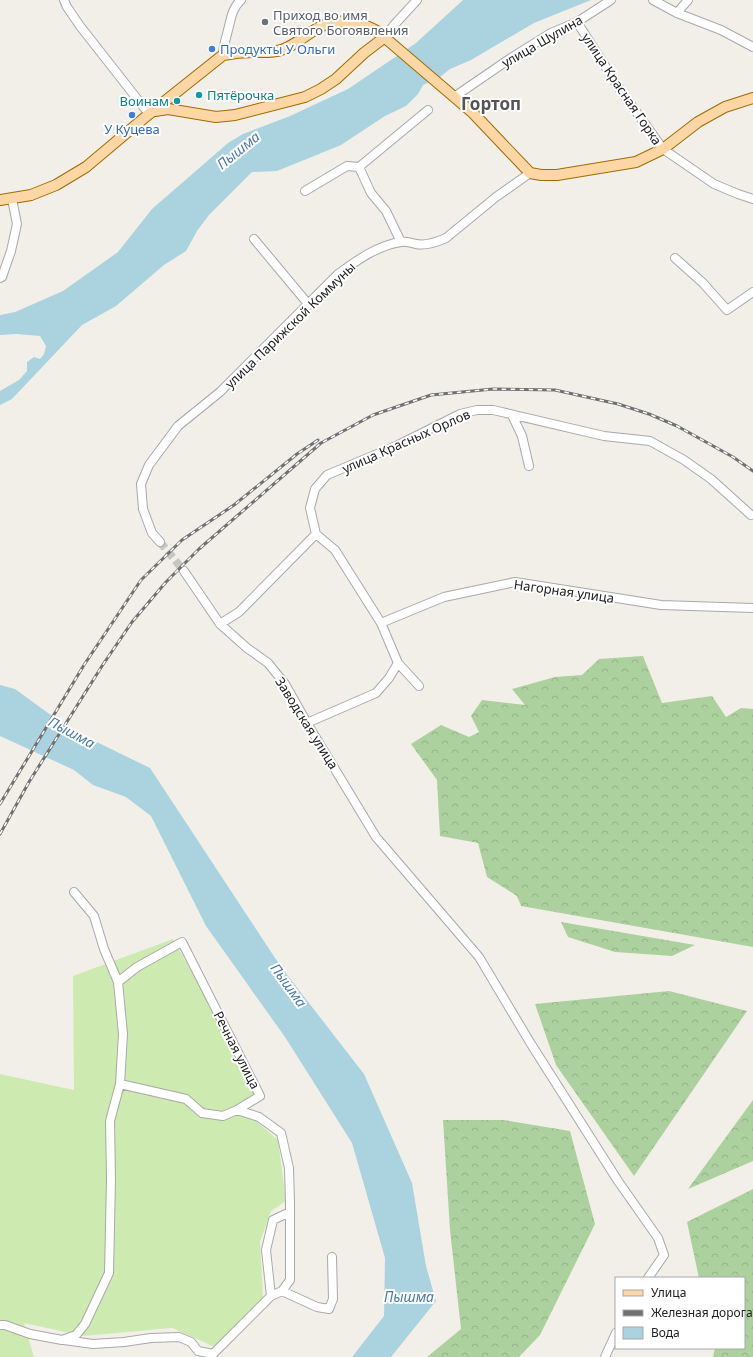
<svg xmlns="http://www.w3.org/2000/svg" width="753" height="1357" font-family="'Noto Sans',sans-serif">
  <style>
    .forest { fill: url(#forest-crowns) }
    .garden { fill: #cdebb0 }
    .water { fill: #aad3df }
    .lines { fill: none; stroke-linecap: round; stroke-linejoin: round }
    .minor-tunnel { stroke: #c8c6c1; stroke-width: 8; stroke-dasharray: 8 4; stroke-linecap: butt }
    .minor-casing { stroke: #a9a9a9; stroke-width: 10 }
    .major-casing { stroke: #a06b00; stroke-width: 12 }
    .minor { stroke: #fff; stroke-width: 8 }
    .major { stroke: #fcd6a4; stroke-width: 10 }
    .rail-casing { stroke: #707070; stroke-width: 3 }
    .rail { stroke: #fff; stroke-width: 1.5; stroke-dasharray: 4.5; stroke-linecap: butt }
    .worship-dot { fill: #6b7280; stroke: #fff; stroke-width: 1.5 }
    .shop-dot { fill: #3f7fe0; stroke: #fff; stroke-width: 1.5 }
    .culture-dot { fill: #0f9aa8; stroke: #fff; stroke-width: 1.5 }
    .labels { text-anchor: middle; dominant-baseline: central; stroke-width: 4; stroke-linejoin: round; paint-order: stroke }
    .worship-label { font-size: 13px; fill: #5b616d; stroke: #fff; text-anchor: start }
    .street-label { font-size: 13px; fill: #222; stroke: #fff }
    .shop-label { font-size: 13px; fill: #366cbe; stroke: #fff; text-anchor: start }
    .culture-label { font-size: 13px; fill: #0d838f; stroke: #fff; text-anchor: start }
    .water-label { font-size: 14px; font-style: italic; fill: #4a7aab; stroke: #fff }
    .district-label { font-size: 17px; font-weight: bold; fill: #555; stroke: #fff }
  </style>
  <defs>
    <pattern id="forest-crowns" width="20" height="18" patternUnits="userSpaceOnUse"><rect width="20" height="18" fill="#add19e"/><path d="M2 6a3 3 0 1 1 6 0M12 15a3 3 0 1 1 6 0" fill="none" stroke="#95b388"/></pattern>
  </defs>
  <rect width="100%" height="100%" fill="#f2efe9"/>
  <path class="forest" d="M643 656 662 703 712 696 726 717 741 708 753 709V947L521 906 517 896 487 877 478 843 440 836 437 780 411 744 441 725 469 737 479 732 471 716 482 700 525 705 512 689 555 677 582 675 599 659Z
    M561 922 695 945 672 956 615 952 568 937Z
    M669 991 747 1011 634 1176 556 1065 535 1004Z
    M753 1100V1161L688 1189Z
    M443 1120H504L570 1131 595 1224 540 1335 519 1357H427L461 1329 450 1230Z
    M753 1189V1357H713L715 1348H744V1278H699L687 1222Z"/>
  <path class="garden" d="M173 939 199 984 233 1054 257 1094 230 1111 254 1119 278 1140 286 1201 271 1211 260 1242 263 1297 215 1347 172 1328 83 1336 24 1323 34 1357H0V1074L74 1090 73 976Z"/>
  <path class="water" d="M463 0H591L534 23 471 60 450 69 440 77 423 85 418 94 406 106 385 116 341 145 277 171 252 172 209 215 197 231 186 251 164 265 116 306 82 325 12 399 0 405V391L19 380 27 371V362L34 357 40 359 44 354 46 346 40 336 16 334 0 335V315L15 312 63 291 118 252 152 209 228 143 243 134 290 116 348 89 416 43Z
    M0 685 15 689 70 729 150 768 281 967 364 1074 412 1183 426 1266 436 1301 391 1357H352L384 1316 385 1258 352 1143 285 1037 206 926 151 816 126 797 93 785 74 770 0 736Z"/>
  <g class="lines">
    <path class="minor-tunnel" d="M160 542 184 571"/>
    <defs>
      <path id="minor" d="M64 0 67 7 80 26 149 114
        M653 0 677 13 721 30 753 47
        M677 13 688 0
        M577 22 619 88 663 149 714 184 738 194 753 199
        M385 37 394 25 417 0
        M223 55C223 46 226 39 228 30 231 19 232 8 241 0
        M454 97 511 58 551 33 577 22 611 0
        M359 167 371 193 386 211 401 242
        M305 191 347 166 359 167 428 110
        M254 239 309 305
        M675 258 703 283 727 310 753 292
        M0 278 2 277 11 251 17 224 12 199
        M512 415 522 436 529 466
        M316 534 335 550 381 623 398 663 419 686
        M160 542 152 533 143 509 141 484 149 465 178 426 220 392 338 274C356 261 378 245 401 242 406 241 411 243 416 244 425 246 437 242 446 238L496 197 530 173
        M184 571 220 624 247 648 268 663 285 684 307 723 376 837 479 957 531 1044 618 1181 658 1238 664 1255 648 1278
        M381 623 444 597 515 582 661 605 753 608
        M220 624 239 612 316 534 310 508 315 489 327 475 396 446 460 414 477 410H493L604 436 650 441 684 460 711 479 751 515
        M307 723 376 693 389 678 398 663
        M118 982 137 967 182 942 260 1096 237 1110 259 1117 281 1133 289 1168 290 1203V1280L282 1291 271 1296 213 1354 212 1357
        M120 1084 186 1099 202 1113 223 1116 237 1110
        M282 1291 317 1307 329 1309 333 1299 332 1257
        M271 1296 266 1250 273 1220 290 1212
        M0 1325H5L30 1334 62 1340 76 1335 85 1324 109 1273 111 1179 110 1121 120 1084 123 1034 118 982 104 949 94 916 74 892
        M64 1340 93 1344 124 1342 151 1338 179 1337 191 1342 198 1351 213 1354
        M605 1357 616 1333"/>
      <path id="major" d="M155 111 168 109 216 117 235 115 305 97 321 89 336 79 364 53 385 37
        M0 200 31 195 56 185 86 167 149 114 223 55C233 53 243 52 253 52 263 52 272 53 281 50 295 46 305 35 318 28 337 17 359 21 377 31L473 113 530 173 541 175H557L636 162 663 149 698 122 725 107 753 98"/>
    </defs>
    <use href="#minor" class="minor-casing"/>
    <use href="#major" class="major-casing"/>
    <use href="#minor" class="minor"/>
    <use href="#major" class="major"/>
    <defs>
      <path id="rail" d="M0 804 84 665 141 580 182 540 234 505 297 454 318 440
        M0 834 29 782 102 666 132 622 166 582 199 549 321 443 373 415 431 395 493 389 555 390 618 404 649 414 677 426 733 457 753 471"/>
    </defs>
    <use href="#rail" class="rail-casing"/>
    <use href="#rail" class="rail"/>
  </g>
  <circle class="worship-dot" cx="265" cy="22" r="4"/>
  <g class="shop-dot">
    <circle cx="212" cy="49" r="4"/>
    <circle cx="132" cy="115" r="4"/>
  </g>
  <g class="culture-dot">
    <circle cx="199" cy="95" r="4"/>
    <circle cx="177" cy="101" r="4"/>
  </g>
  <g class="labels">
    <g class="worship-label">
      <text x="273" y="15">Приход во имя<tspan x="273" dy="15">Святого Богоявления</tspan></text>
    </g>
    <g class="street-label">
      <text transform="translate(542 41) rotate(-30)">улица Шулина</text>
      <text transform="translate(622 89) rotate(56)">улица Красная Горка</text>
      <text transform="translate(290 325) rotate(-44)">улица Парижской Коммуны</text>
      <text transform="translate(406 441) rotate(-24)">улица Красных Орлов</text>
      <text transform="translate(564 591) rotate(8)">Нагорная улица</text>
      <text transform="translate(307 723) rotate(58)">Заводская улица</text>
      <text transform="translate(237 1050) rotate(63)">Речная улица</text>
    </g>
    <g class="shop-label">
      <text x="220" y="49">Продукты У Ольги</text>
      <text x="132" y="129" text-anchor="middle">У Куцева</text>
    </g>
    <g class="culture-label">
      <text x="207" y="95">Пятёрочка</text>
      <text x="169" y="101" text-anchor="end">Воинам</text>
    </g>
    <g class="water-label">
      <text transform="translate(238 150) rotate(-39)">Пышма</text>
      <text transform="translate(72 732) rotate(28)">Пышма</text>
      <text transform="translate(289 985) rotate(54)">Пышма</text>
      <text x="409" y="1296">Пышма</text>
    </g>
    <g class="district-label">
      <text x="491" y="103">Гортоп</text>
    </g>
  </g>
  <rect x="615" y="1277" width="130" height="72" fill="#ffffff" stroke="#a7a7a7"/>
  <rect x="623" y="1290" width="20" height="6" fill="#fcd6a4" stroke="#a7a7a7"/>
  <text x="651" y="1297" font-size="12" fill="#222222">Улица</text>
  <rect x="623" y="1310" width="20" height="6" fill="#707070" stroke="#a7a7a7"/>
  <text x="651" y="1317" font-size="12" fill="#222222">Железная дорога</text>
  <rect x="623" y="1327" width="20" height="12" fill="#aad3df" stroke="#a7a7a7"/>
  <text x="651" y="1337" font-size="12" fill="#222222">Вода</text>
</svg>
